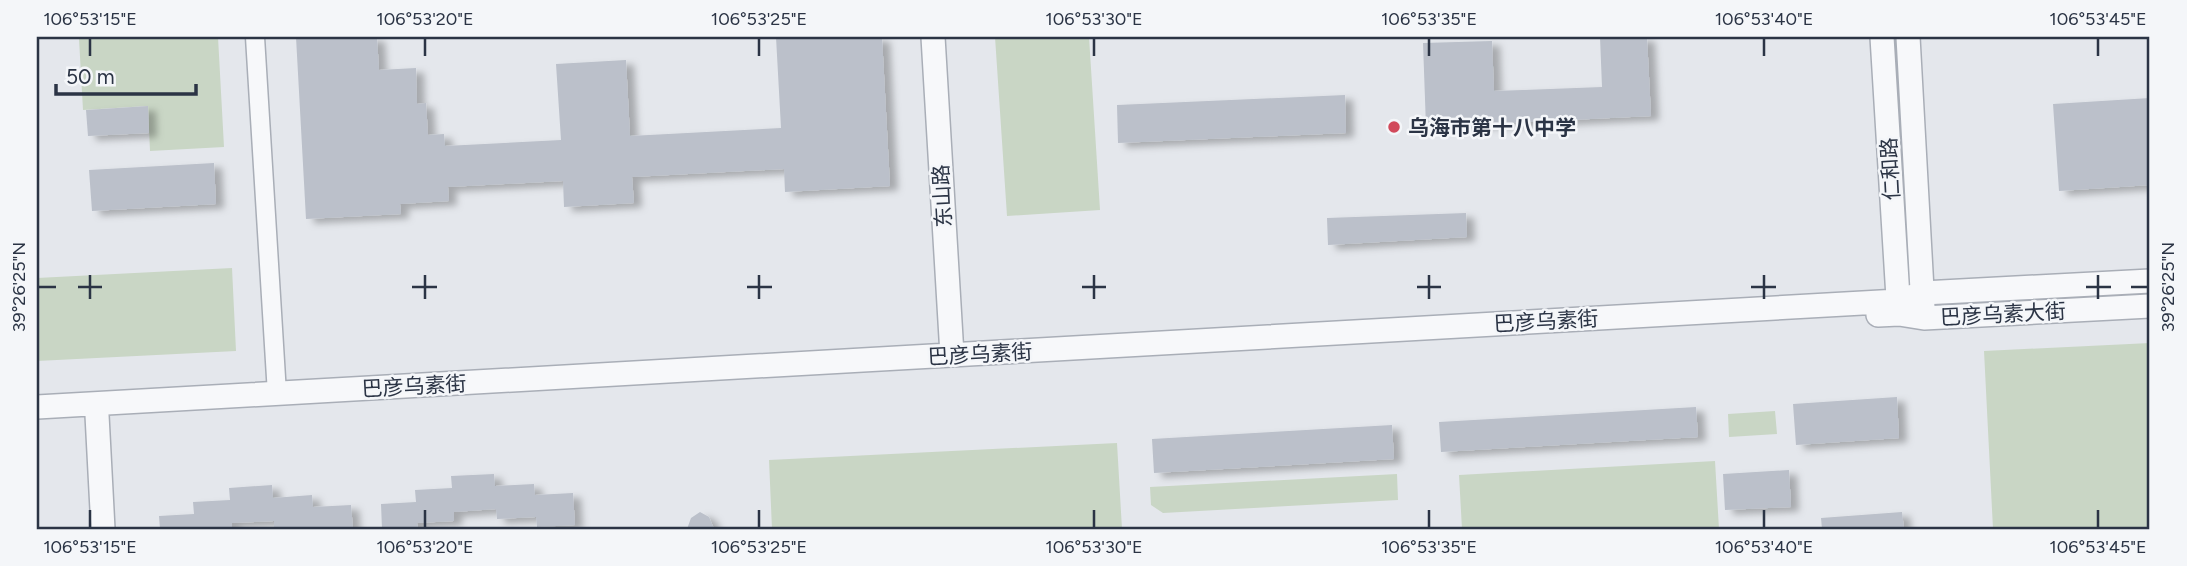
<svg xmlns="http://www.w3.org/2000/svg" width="2187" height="566" font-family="Figtree,'Noto Sans SC',sans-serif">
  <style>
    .green { fill: #c9d6c5 }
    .building { fill: #bbc0ca; filter: url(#shadow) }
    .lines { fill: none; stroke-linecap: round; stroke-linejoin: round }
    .minor-casing { stroke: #a9aeb7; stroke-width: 21 }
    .tertiary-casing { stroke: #a9aeb7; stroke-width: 26 }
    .minor { stroke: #f7f8fa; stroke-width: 18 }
    .tertiary { stroke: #f7f8fa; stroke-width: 23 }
    .ticks { fill: none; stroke: #2b3445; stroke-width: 2.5 }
    .poi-dot { fill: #d1495b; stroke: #f4f6f9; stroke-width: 2.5 }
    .labels { text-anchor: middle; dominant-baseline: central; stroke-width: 5; stroke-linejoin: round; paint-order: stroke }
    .poi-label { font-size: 21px; font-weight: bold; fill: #2b3445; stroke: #f4f6f9; text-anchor: start }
    .street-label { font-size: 21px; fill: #2b3445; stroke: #f4f6f9 }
    .neatline { fill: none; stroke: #2b3445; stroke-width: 2.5 }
    .ticks-label { font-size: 18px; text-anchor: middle; fill: #2b3445 }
  </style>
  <defs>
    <filter id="shadow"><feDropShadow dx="8" dy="4.5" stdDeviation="3.5" flood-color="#0004"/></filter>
  </defs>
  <rect width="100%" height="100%" fill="#e4e7ec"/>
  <path class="green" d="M99 37H218L224 147 150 151 148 106 83 110 79 39Z
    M995 37H1089L1100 210 1007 216Z
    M232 268 236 351 37 361V278Z
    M2150 343V529H1993L1984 351Z
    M1775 411 1777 434 1729 437 1728 414Z
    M1117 443 1122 529H772L769 460Z
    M1715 461 1719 529H1462L1459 475Z
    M1397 474 1398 500 1163 513 1151 505 1150 487Z"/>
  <path class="building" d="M296 37H377L379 70 416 68 417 104 426 103 428 135 444 134 445 146 561 140 556 64 626 60 630 136 781 128 776 37H882L890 186 785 192 784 169 632 177 634 203 564 207 563 181 448 187 449 201 400 204 401 214 306 219Z
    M1600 37H1647L1651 116 1426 127 1423 43 1492 41 1494 91 1602 87Z
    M1345 95 1346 133 1118 143 1117 105Z
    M2150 98V185L2059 191 2053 104Z
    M148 106 149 133 88 136 86 110Z
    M214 163 216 204 92 211 89 170Z
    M1466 213 1467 237 1328 245 1327 218Z
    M1897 397 1899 438 1796 445 1793 404Z
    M1696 407 1698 437 1441 452 1439 422Z
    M1392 425 1394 459 1154 473 1152 439Z
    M1789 470 1791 507 1725 510 1723 474Z
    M494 474 495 486 534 484 535 495 573 493 575 525 537 527 536 517 497 519 496 509 454 512V521L417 523 418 529H382L381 504 416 502 415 490 452 488 451 476Z
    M272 485 273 498 312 495 313 507 351 505 353 529H314V528L274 529V521L232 523V529H160L159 516 194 514 193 502 230 500 229 488Z
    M700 512 709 517 714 529H687L691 518Z
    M1902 512 1904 529H1822L1821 518Z"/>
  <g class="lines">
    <defs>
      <path id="minor" d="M255 37 277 394"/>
      <path id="tertiary" d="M933 37 952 355
        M1882 37 1899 314
        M1908 37 1923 308
        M1878 315 1899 314 1924 318 2150 306
        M37 407 1898 301 1923 293 2150 281
        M97 415 103 529"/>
    </defs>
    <use href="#minor" class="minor-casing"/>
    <use href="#tertiary" class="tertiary-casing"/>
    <use href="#minor" class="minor"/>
    <use href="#tertiary" class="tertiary"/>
  </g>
  <path class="ticks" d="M90 38V56M425 38V56M759 38V56M1094 38V56M1429 38V56M1764 38V56M2098 38V56M90 275V299M425 275V299M759 275V299M1094 275V299M1429 275V299M1764 275V299M2098 275V299M38 287H56M78 287H102M412 287H437M747 287H772M1082 287H1106M1417 287H1441M1751 287H1776M2086 287H2111M2131 287H2148M90 510V528M425 510V528M759 510V528M1094 510V528M1429 510V528M1764 510V528M2098 510V528"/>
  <circle class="poi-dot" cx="1394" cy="127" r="7"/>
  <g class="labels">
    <g class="poi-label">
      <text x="1408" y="127">乌海市第十八中学</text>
    </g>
    <g class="street-label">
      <text transform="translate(1890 169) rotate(-93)">仁和路</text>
      <text transform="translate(942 196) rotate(-93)">东山路</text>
      <text transform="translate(2003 314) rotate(-3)">巴彦乌素大街</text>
      <text transform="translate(1546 321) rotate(-3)">巴彦乌素街</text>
      <text transform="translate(980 354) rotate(-3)">巴彦乌素街</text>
      <text transform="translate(414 386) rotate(-3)">巴彦乌素街</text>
    </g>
  </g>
  <rect width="2187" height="566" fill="none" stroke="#f4f6f9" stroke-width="77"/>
  <path d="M56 84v10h140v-10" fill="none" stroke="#2b3445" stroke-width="3.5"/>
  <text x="66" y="84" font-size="21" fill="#2b3445" stroke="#f4f6f9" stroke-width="5" paint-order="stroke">50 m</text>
  <rect x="38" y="38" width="2110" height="490" class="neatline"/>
  <g class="ticks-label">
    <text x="90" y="25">106°53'15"E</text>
    <text x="425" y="25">106°53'20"E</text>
    <text x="759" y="25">106°53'25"E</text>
    <text x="1094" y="25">106°53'30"E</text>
    <text x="1429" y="25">106°53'35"E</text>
    <text x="1764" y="25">106°53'40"E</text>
    <text x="2098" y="25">106°53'45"E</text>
    <text transform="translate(19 287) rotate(-90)" y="6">39°26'25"N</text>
    <text transform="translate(2168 287) rotate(-90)" y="6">39°26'25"N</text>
    <text x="90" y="553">106°53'15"E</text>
    <text x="425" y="553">106°53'20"E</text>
    <text x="759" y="553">106°53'25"E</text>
    <text x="1094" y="553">106°53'30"E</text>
    <text x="1429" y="553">106°53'35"E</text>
    <text x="1764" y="553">106°53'40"E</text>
    <text x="2098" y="553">106°53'45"E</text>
  </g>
</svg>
